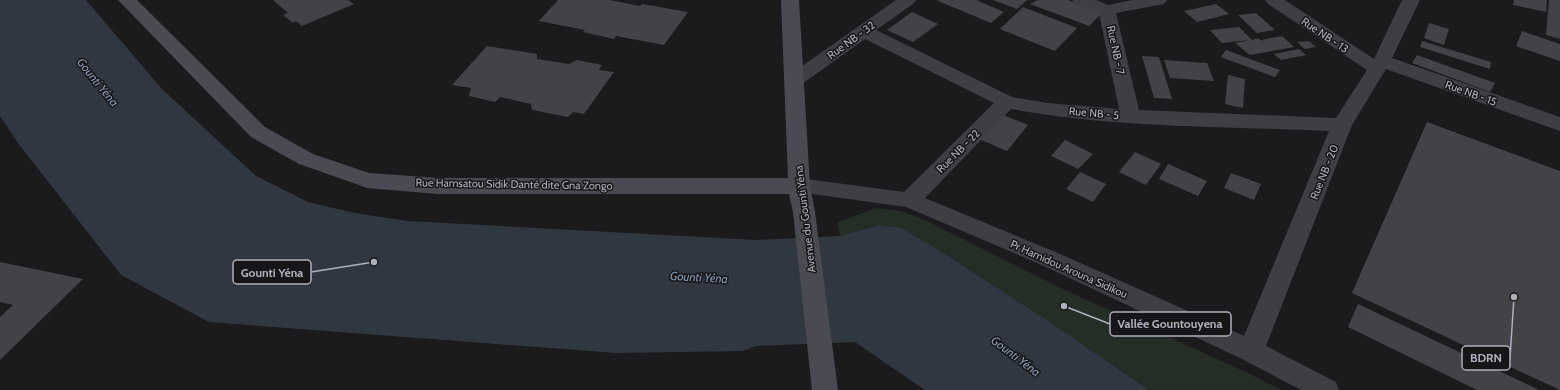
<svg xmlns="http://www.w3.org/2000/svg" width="1560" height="390" font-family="Cabin,sans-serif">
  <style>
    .green { fill: #252d27 }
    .water { fill: #313741 }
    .building { fill: #424347 }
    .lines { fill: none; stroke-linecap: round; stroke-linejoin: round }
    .street { fill: #3e3e44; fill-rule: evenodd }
    .secondary { fill: #4a4b52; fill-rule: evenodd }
    .labels { text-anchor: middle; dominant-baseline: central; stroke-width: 3; stroke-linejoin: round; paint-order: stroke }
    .street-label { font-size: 11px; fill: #aeb0bc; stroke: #161618 }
    .water-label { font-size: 12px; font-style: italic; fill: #8799b4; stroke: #161618 }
    .leader { fill: none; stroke: #aeb0bc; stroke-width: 1.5 }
    .callout-dot { fill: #aeb0bc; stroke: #161618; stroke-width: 1.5 }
    .callout { fill: #161618; stroke: #aeb0bc; stroke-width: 1.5 }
    .callout-label { font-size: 12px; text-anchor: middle; font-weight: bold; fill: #aeb0bc }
  </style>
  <rect width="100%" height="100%" fill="#1b1b1d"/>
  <path class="green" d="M875 208 901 211 927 221 1067 291 1248 373 1281 390H1149L1050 322 945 254 902 228 880 225 840 236 837 223Z"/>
  <path class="water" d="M0 0H86L162 89 256 176 308 202 355 213 407 221 756 240 840 236 880 225 902 228 945 254 1050 322 1149 390H925L855 342 756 346 743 351 616 353 209 322 121 275 18 143 0 116Z"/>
  <path class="building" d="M273 0H348L354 4 302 26 296 21 293 23 283 15 288 13Z
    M558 0H610L640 6 642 4 688 12 664 45 616 36 614 39 583 32 585 30 539 21Z
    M936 0H976L1004 12 991 23Z
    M993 0H1027L1017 9Z
    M1038 0H1068L1102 13 1089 26 1030 4Z
    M1514 0H1547L1546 12 1513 5Z
    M1549 0H1560V39L1546 35Z
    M1216 4 1229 14 1197 22 1184 11Z
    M1023 7 1077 28 1055 51 1000 29Z
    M912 12 938 24 913 42 887 30Z
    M1256 13 1275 30 1257 33 1238 15Z
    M1429 23 1449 29 1444 45 1424 38Z
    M1239 27 1252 40 1258 38 1266 45 1261 40 1282 36 1294 47 1250 55 1235 43 1250 40 1222 43 1210 30Z
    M1522 31 1560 44V61L1516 46Z
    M1309 41 1316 47 1305 49 1297 42Z
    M1422 41 1491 62 1490 69 1420 47Z
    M487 46 537 54V59L569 64 577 60 602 65 599 70 614 72 584 114 573 112 568 117 532 110 531 104 500 97 495 102 469 96 471 88 452 85Z
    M1299 49 1306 55 1281 60 1274 54Z
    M1226 50 1280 70 1275 77 1221 57Z
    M1417 55 1495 83 1490 92 1412 63Z
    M1142 56 1159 57 1172 99 1154 98Z
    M1164 60 1207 63 1214 81 1170 78Z
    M1228 75 1245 79 1243 108 1225 104Z
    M1001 114 1028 125 1007 151 979 139Z
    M1427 122 1560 171V390L1352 293Z
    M1065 140 1093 154 1078 169 1051 156Z
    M1135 152 1161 164 1146 185 1119 172Z
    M1168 164 1207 181 1198 196 1159 179Z
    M1080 172 1106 184 1093 202 1066 189Z
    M1231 173 1261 184 1254 200 1224 188Z
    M0 262 83 279 0 360V317L13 305 0 302Z
    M1358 304 1539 390H1477L1348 327Z"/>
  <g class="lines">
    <path class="street" d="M896 0H916L913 4 876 30 1012 97 1047 103 1119 109 1099 13 1075 4 1072 0H1096L1108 5 1132 0H1167L1164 4 1116 13 1139 110 1336 118 1367 70 1268 4 1265 0H1285L1374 59 1402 0H1420L1392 58 1560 117V131L1386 69 1352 125 1266 346 1336 382 1339 390H1301L1242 359 1042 265 906 207 791 191 788 186 791 181 799 178 904 192 994 103 865 39 802 84 795 86 788 84 785 80 788 76ZM1011 109C1116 128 1224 126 1329 131L1244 336 1058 253 925 198Z"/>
    <path class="secondary" d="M118 0H137L265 127 313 154 369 173 439 178H788L781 0H799L810 186 815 212 838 390H812L793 212 789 194H439L367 188 359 185 299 164 251 137Z"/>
  </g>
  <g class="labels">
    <g class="street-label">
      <text transform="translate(1325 35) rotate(34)">Rue NB - 13</text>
      <text transform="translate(851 40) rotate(-36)">Rue NB - 32</text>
      <text transform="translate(1116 50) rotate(78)">Rue NB - 7</text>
      <text transform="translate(1471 93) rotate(20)">Rue NB - 15</text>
      <text transform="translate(1094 113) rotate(5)">Rue NB - 5</text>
      <text transform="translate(958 151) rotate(-45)">Rue NB - 22</text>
      <text transform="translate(1324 172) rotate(-68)">Rue NB - 20</text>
      <text transform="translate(514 184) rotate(1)">Rue Hamsatou Sidik Danté dite Gna Zongo</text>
      <text transform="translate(805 219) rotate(-97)">Avenue du Gounti Yéna</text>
      <text transform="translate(1069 269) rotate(24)">Pr Hamidou Arouna Sidikou</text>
    </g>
    <g class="water-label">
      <text transform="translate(98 82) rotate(51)">Gounti Yéna</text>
      <text transform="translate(699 277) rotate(3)">Gounti Yéna</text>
      <text transform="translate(1016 356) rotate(37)">Gounti Yéna</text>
    </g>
  </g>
  <path class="leader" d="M374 262L311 272M1064 306L1110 324M1514 297L1510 358"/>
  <g class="callout-dot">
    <circle cx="374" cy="262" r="4"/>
    <circle cx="1064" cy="306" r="4"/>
    <circle cx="1514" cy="297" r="4"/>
  </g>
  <g class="callout">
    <rect x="233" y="260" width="78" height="24" rx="4"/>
    <rect x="1110" y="312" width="121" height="24" rx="4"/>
    <rect x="1462" y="346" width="48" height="24" rx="4"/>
  </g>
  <g class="callout-label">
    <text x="272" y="277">Gounti Yéna</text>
    <text x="1170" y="328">Vallée Gountouyena</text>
    <text x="1486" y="362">BDRN</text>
  </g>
</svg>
